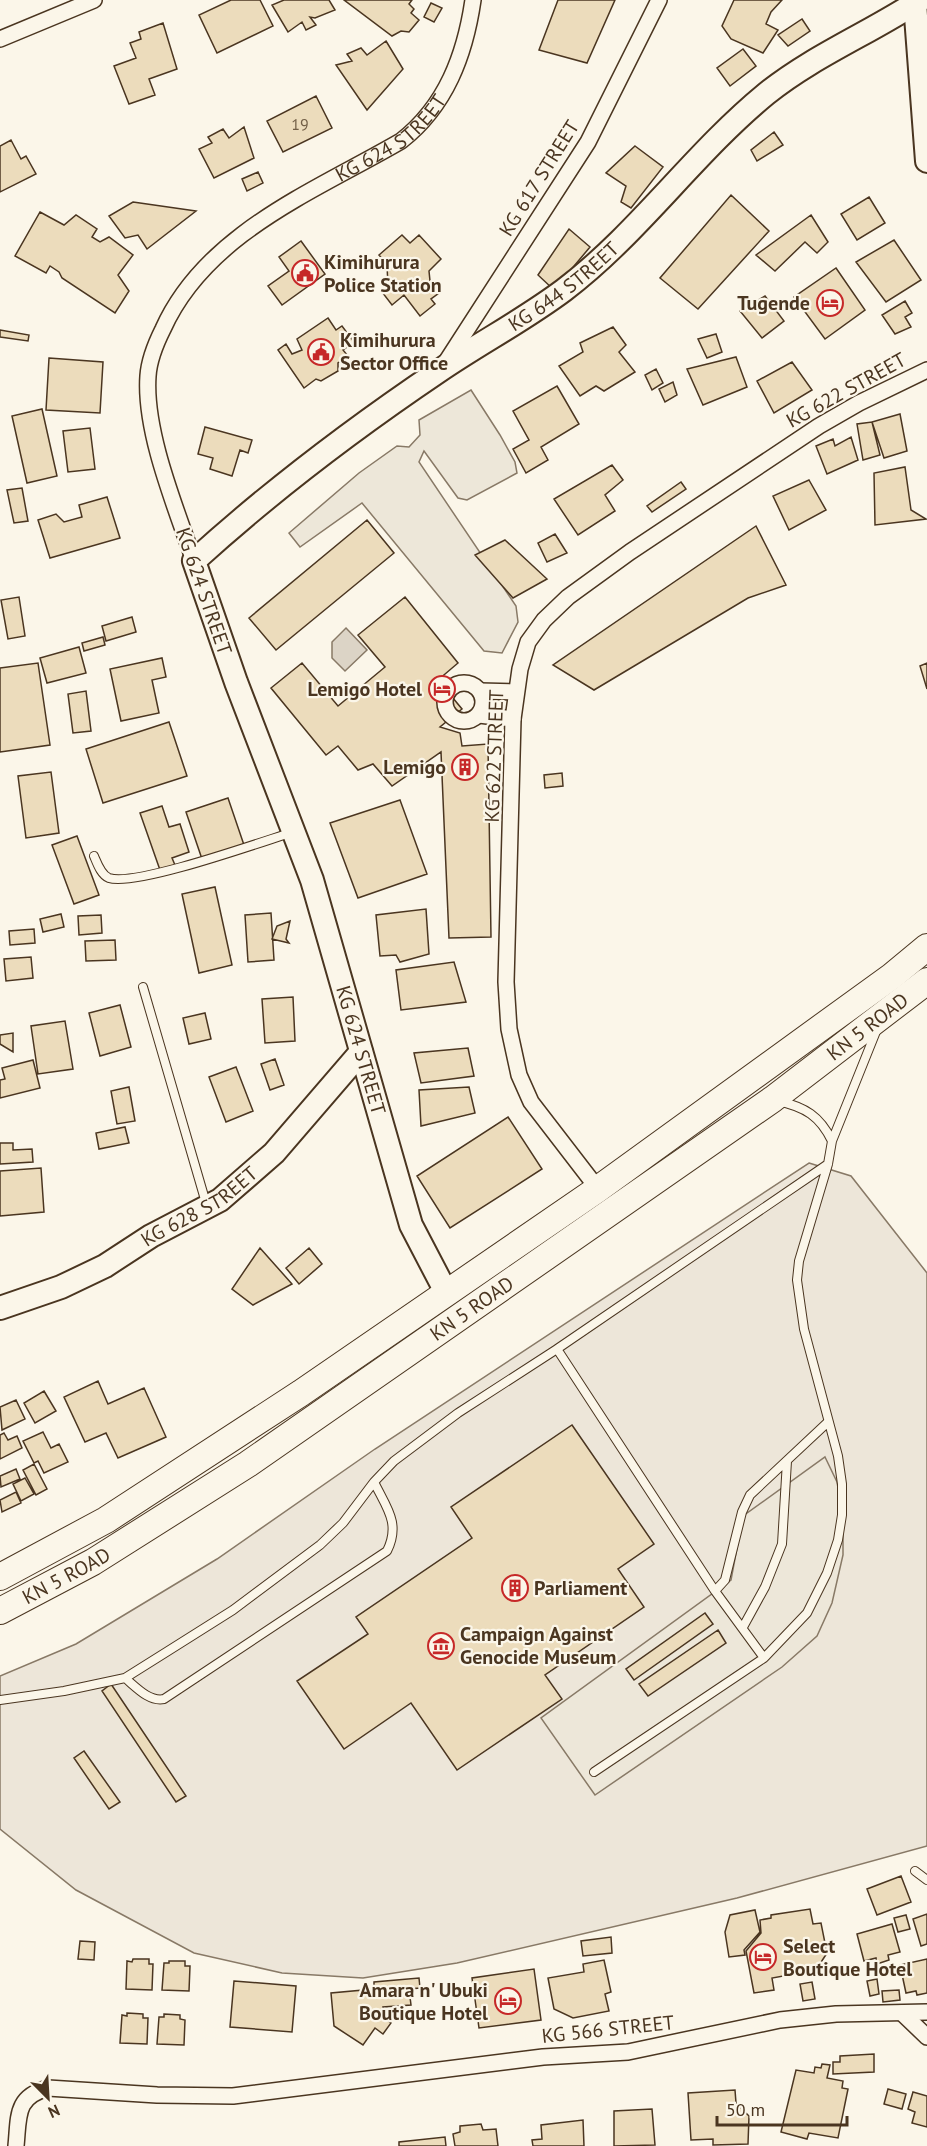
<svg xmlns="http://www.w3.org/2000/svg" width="927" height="2146" font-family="'PT Sans',sans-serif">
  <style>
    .green { fill: #ede6d9; stroke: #887966; stroke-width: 1.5 }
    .parking { fill: #ede7d9; stroke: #887966; stroke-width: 1.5 }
    .water { fill: #dcd4c6; stroke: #887966; stroke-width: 1.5 }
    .building { fill: #ecdcbc; stroke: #4a3520; stroke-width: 1.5 }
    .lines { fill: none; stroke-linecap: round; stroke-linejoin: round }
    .lane-casing { stroke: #4a3520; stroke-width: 10 }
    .street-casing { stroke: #4a3520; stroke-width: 18 }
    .secondary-casing { stroke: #4a3520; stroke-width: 26 }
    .primary-casing { stroke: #4a3520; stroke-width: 28 }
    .lane { stroke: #fbf6e9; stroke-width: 8 }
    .street { stroke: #fbf6e9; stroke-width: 15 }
    .secondary { stroke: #fbf6e9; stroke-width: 22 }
    .primary { stroke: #fbf6e9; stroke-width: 26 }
    .labels { text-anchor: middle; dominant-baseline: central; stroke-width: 4.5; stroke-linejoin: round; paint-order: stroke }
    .number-label { font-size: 16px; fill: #725f47 }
    .street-label { font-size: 20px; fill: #4a3520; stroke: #fbf6e9 }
    .poi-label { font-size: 20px; font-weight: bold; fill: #4a3520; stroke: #fbf6e9; text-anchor: start }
  </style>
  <rect width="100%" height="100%" fill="#fbf6e9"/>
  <path class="green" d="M809 1163 851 1176 927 1273V1846L737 1898 457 1963 363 1978 282 1973 194 1953 76 1890 0 1829V1676L76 1644 217 1559 375 1449Z"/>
  <path class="parking" d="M471 390 500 435 515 462 517 473 467 500 458 498 424 451 419 462 516 606 518 622 502 653 484 651 362 503 300 547 289 533 359 473 397 446 409 447 420 435 419 420Z
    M825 1457 837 1482 843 1516V1555L832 1603 817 1636 782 1667 595 1795 541 1718 731 1580 743 1516Z"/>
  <path class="water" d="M346 628 367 650 345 671 332 658V642Z"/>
  <path class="building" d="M231 0H260L273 26 217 53 199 15Z
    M284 0H329L335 10 315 18 310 17 316 25 306 30 302 22 288 32 272 5Z
    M344 0H412L409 4 414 9 411 13 419 20 409 32 401 31 392 36Z
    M558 0H615L587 63 539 50Z
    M734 0H782L771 12 766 24 778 30 763 53 731 39 722 26Z
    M431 3 442 8 434 22 424 17Z
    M802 19 810 31 788 46 778 35Z
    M163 23 177 69 149 79 155 95 129 104 114 66 136 58 130 43 141 39 139 32Z
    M386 41 403 69 367 110 336 65 352 61 347 54 361 48 367 55Z
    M743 49 756 66 730 86 717 68Z
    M316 96 332 128 283 152 267 121Z
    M244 127 254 158 214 178 199 149 212 143 208 137 223 129 229 138Z
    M774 132 783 145 757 161 751 150Z
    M11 140 21 159 26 156 36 174 0 192V146Z
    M635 146 663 167 631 208 621 202 626 186 606 173Z
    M258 172 263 183 247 191 242 179Z
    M731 195 769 231 698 309 660 278Z
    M869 197 885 223 857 240 841 214Z
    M133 202 196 211 147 249 138 235 125 238 109 216Z
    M40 212 64 225 76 215 97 229 92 237 100 242 109 237 133 255 118 275 129 291 115 313 62 278 59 272 50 266 46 273 15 256Z
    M811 215 828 242 817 253 805 242 775 271 756 255Z
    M569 229 590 247 554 290 538 275Z
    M402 235 410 243 419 235 441 259 429 271 430 281 439 293 431 299 435 304 420 316 404 295 392 305 382 292 388 288 387 264 379 255Z
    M894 240 921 280 886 302 856 262Z
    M301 241 325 274 282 305 268 286 289 271 279 257Z
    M836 268 865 310 825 339 794 297Z
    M765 296 784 321 762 338 740 311Z
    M905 301 912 313 905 317 911 327 895 334 882 315Z
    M328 318 336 330 342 326 354 342 343 350 348 356 338 363V371L321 381 316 379 304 388 278 350 286 344 292 354 302 350 297 339Z
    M613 327 626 345 619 352 635 372 604 391 596 386 580 396 559 366 583 352 580 343Z
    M0 330 29 335 28 341 0 337Z
    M716 334 722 352 707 358 698 339Z
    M736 357 747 387 703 405 687 369Z
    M49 358 103 362 100 413 46 410Z
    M792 362 812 390 774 413 757 381Z
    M656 369 663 383 652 390 645 375Z
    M673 382 677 395 665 402 659 389Z
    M557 386 579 424 541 447 548 460 526 473 513 449 529 440 513 411Z
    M42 409 57 476 27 483 12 416Z
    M900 414 907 451 884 458 872 422Z
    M872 422 880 455 863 460 857 424Z
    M205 427 252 440 248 453 240 450 232 476 210 469 213 458 198 454Z
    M90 428 95 469 68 472 63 431Z
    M851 437 858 460 827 474 816 446 833 439 835 446Z
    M612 465 623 480 605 495 615 511 578 535 554 499Z
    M905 467 911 510 926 519 875 525 874 473Z
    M809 480 826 510 789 530 773 496Z
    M681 482 686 489 652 512 647 506Z
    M22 488 28 521 14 523 7 490Z
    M107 497 120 538 50 558 38 520 56 514 64 522 82 517 79 505Z
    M367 520 394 553 276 650 249 618Z
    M756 526 786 585 748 598 594 690 553 665Z
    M555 534 567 553 547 562 538 543Z
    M505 540 547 579 513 598 475 555Z
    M19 597 25 636 8 639 1 600Z
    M405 597 458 663 438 680 462 709 440 727 460 733 462 746 488 744 491 937 449 938 441 752 392 786 373 764 358 770 338 746 326 755 271 688 302 663 338 706 385 667 358 635Z
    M132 617 136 632 106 641 102 626Z
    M103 637 105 645 84 651 82 643Z
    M79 647 86 673 47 683 40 658Z
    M162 658 166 677 152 680 159 713 121 721 110 669Z
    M38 663 50 745 0 752V668Z
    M927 663V689L920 666Z
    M86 691 91 731 73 733 68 694Z
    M169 722 187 776 103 803 86 749Z
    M51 772 59 833 26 838 18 776Z
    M562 773 563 786 545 788 544 775Z
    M228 798 244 845 202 859 186 812Z
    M400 800 427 874 358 898 330 823Z
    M162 806 169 827 180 824 189 852 172 858 175 865 160 870 140 813Z
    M77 836 99 895 74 904 52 845Z
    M215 887 232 965 199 973 182 894Z
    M426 909 429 954 400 962 396 955 380 956 376 915Z
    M271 913 274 960 248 962 245 915Z
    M61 914 64 927 43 932 40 919Z
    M101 915 102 933 79 935 78 916Z
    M290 921 286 939 289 943 272 939 277 926Z
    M34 929 35 943 10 945 9 931Z
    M115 940 116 960 86 961 85 941Z
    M31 957 33 978 6 981 4 959Z
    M454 962 466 1002 401 1010 396 970Z
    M293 997 295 1041 265 1043 262 999Z
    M120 1005 131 1047 100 1056 89 1013Z
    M205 1013 211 1039 189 1044 183 1018Z
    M65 1021 73 1069 38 1074 31 1026Z
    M13 1033V1052L0 1044V1035Z
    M468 1048 474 1076 421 1083 414 1053Z
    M275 1059 284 1085 270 1090 261 1064Z
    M33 1060 40 1088 0 1098V1080L5 1079 2 1068Z
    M236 1067 253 1111 226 1122 209 1077Z
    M129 1087 135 1121 117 1124 111 1091Z
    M469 1087 475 1113 421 1126 419 1090Z
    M508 1117 542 1169 450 1228 417 1176Z
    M125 1127 129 1143 99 1149 96 1133Z
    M0 1143H13V1150L32 1149 33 1162 0 1164Z
    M41 1168 44 1212 0 1216V1171Z
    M260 1248 292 1284 253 1305 232 1289Z
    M309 1248 322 1264 299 1284 286 1268Z
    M98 1381 108 1404 144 1388 166 1437 118 1458 106 1433 85 1442 64 1397Z
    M44 1391 56 1411 35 1423 24 1403Z
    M16 1400 25 1419 2 1430 0 1407Z
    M572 1425 654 1544 618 1569 644 1607 545 1675 562 1699 457 1770 411 1703 344 1749 297 1681 368 1634 356 1617 472 1538 451 1507Z
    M43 1432 51 1448 59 1444 68 1462 44 1473 38 1461 34 1463 23 1441Z
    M4 1433 8 1440 17 1436 22 1448 0 1459V1435Z
    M34 1464 47 1489 36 1495 23 1470Z
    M16 1469 20 1479 1 1487 0 1476Z
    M25 1478 34 1494 21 1501 13 1484Z
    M16 1492 21 1503 2 1512 0 1500Z
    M705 1613 713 1624 634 1680 626 1669Z
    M718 1630 726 1643 648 1696 639 1684Z
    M111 1684 186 1796 176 1802 102 1691Z
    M84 1751 120 1802 109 1809 74 1758Z
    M901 1876 911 1902 877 1915 867 1889Z
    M810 1909 813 1924 821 1923 827 1953 816 1970 772 1978 774 1990 754 1993 746 1951 761 1933 760 1920 771 1918V1915Z
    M755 1910 760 1932 744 1950 745 1955 729 1957 725 1932 730 1915Z
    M927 1914V1944L921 1946 913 1919Z
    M906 1915 910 1929 898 1932 894 1918Z
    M892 1924 900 1952 888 1955 889 1960 877 1964 876 1958 864 1961 857 1934Z
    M611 1937 612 1953 583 1956 581 1941Z
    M80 1941 95 1942 94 1960 78 1959Z
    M133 1959H149V1964H153L152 1990 126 1989 127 1961 132 1962Z
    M927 1959V1993L917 1995 916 1991 906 1993 900 1965Z
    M604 1960 611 1992 605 1994 609 2011 573 2018 554 2009 548 1978 584 1972 583 1964Z
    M169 1961H185V1966H190L189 1991 162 1990 164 1963H169Z
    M534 1969 541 2020 479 2028 472 1978Z
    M419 1978 420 1988 409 1989 411 2005 383 2007 385 2018 391 2023 383 2034 375 2028 363 2045 334 2026 331 1993 374 1989V1982Z
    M877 1979 879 1994 870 1996 867 1981Z
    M234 1981 296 1986 292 2032 230 2027Z
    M812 1982 815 1999 803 2001 800 1984Z
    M899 1990 900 2000 883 2002 882 1991Z
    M127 2013 143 2014V2018H148L147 2044 120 2043 122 2015 127 2016Z
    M164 2014 180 2015V2019L185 2020 184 2045 157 2044 159 2017H164Z
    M874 2054V2072L833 2074V2062H840V2056Z
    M822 2064 830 2065 827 2078 843 2081 842 2088 848 2089 838 2138 809 2133 807 2139 781 2132 796 2070 814 2073 815 2067 821 2068Z
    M888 2089 906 2094 902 2109 884 2104Z
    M735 2090 736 2103 749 2116 748 2144 713 2145V2139L691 2140 688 2093Z
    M913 2092 927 2096V2127L912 2123 915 2112 908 2109Z
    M652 2109 655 2145 614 2146V2111Z
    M583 2120 584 2146H533L532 2140 542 2139 541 2125Z
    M481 2124 483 2130 496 2129 498 2146H455L453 2134 460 2132V2126Z
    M445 2137 446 2146H399V2142Z"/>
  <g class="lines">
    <defs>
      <path id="lane" d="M94 856C97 863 101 875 109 878 135 887 261 842 293 832
        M143 987 206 1203
        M778 1101C805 1107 820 1116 832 1141
        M715 1591 725 1580 742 1512 750 1495 828 1422
        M743 1627 765 1587 782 1544 787 1461
        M764 1658 715 1591 557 1349 828 1164
        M125 1678C136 1687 149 1702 164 1699L387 1551C401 1523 386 1507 374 1482
        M0 1700 64 1691 125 1678 168 1651 233 1610 320 1545 343 1523 374 1482 394 1461 458 1413 557 1349
        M594 1772 764 1658 807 1613 827 1573 838 1540 842 1515V1484L838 1456 804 1329 797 1280 799 1261 828 1164 832 1141 877 1029
        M915 1871 927 1880"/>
      <g id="street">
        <path d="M0 39 94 0"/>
        <path d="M446 362 588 142 659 0"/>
        <path id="s1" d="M194 561C176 508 144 432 148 376 149 360 156 343 163 329 206 233 315 191 401 141 446 106 465 55 473 0"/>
        <circle cx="464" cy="702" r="19"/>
        <path d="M480 691 516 692"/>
        <path d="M479 715 513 719"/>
        <path d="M598 1189 531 1102 519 1075 509 1029 506 982 513 719 520 669 528 642 544 620 568 597 630 552 819 426 859 403 927 370"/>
        <path d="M902 2013 927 2037"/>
        <path d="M16 2146C19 2116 15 2097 48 2088L157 2095 233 2096 543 2057 628 2052 780 2020 836 2014 927 2012"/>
      </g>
      <g id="secondary">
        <path d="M915 3 927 161"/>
        <path id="s2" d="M447 1294 411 1225 312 880 236 682 194 561C271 491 353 429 439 371 480 343 524 320 564 290 639 233 693 154 766 94 813 56 870 33 920 0"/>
        <path id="s3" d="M0 1308 61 1287 105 1266 151 1236 220 1200 274 1153 361 1052"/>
      </g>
      <g id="primary">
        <path d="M0 1577 106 1520 301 1393 598 1189 892 976 927 947"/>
        <path id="s4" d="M0 1611 93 1562 248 1464 773 1099 927 981"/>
      </g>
    </defs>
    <use href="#lane" class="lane-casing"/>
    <use href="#street" class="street-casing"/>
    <use href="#secondary" class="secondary-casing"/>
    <use href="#primary" class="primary-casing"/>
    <use href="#lane" class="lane"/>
    <use href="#street" class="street"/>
    <use href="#secondary" class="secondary"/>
    <use href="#primary" class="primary"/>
  </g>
  <defs>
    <symbol id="civic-ring" viewBox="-11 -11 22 22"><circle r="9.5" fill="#fbf6e9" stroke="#c62828" stroke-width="1.5"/><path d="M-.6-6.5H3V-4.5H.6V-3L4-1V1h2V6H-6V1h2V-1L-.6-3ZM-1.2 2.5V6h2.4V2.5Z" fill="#c62828"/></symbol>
    <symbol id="hotel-ring" viewBox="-11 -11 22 22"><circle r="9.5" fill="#fbf6e9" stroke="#c62828" stroke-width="1.5"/><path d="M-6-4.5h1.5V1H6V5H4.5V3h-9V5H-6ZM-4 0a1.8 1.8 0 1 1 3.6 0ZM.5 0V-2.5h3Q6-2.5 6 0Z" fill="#c62828"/></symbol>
    <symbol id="building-ring" viewBox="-11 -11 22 22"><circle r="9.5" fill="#fbf6e9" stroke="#c62828" stroke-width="1.5"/><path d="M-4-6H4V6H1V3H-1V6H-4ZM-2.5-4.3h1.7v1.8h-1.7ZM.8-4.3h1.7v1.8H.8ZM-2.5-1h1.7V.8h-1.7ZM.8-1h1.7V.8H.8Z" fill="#c62828"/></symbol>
    <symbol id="museum-ring" viewBox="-11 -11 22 22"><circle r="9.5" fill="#fbf6e9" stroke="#c62828" stroke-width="1.5"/><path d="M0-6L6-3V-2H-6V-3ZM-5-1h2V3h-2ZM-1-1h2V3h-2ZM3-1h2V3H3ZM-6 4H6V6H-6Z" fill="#c62828"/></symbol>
  </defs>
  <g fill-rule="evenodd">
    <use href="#civic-ring" x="290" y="258" width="30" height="30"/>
    <use href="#hotel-ring" x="815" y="288" width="30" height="30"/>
    <use href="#civic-ring" x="306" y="337" width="30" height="30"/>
    <use href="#hotel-ring" x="427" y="674" width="30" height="30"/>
    <use href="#building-ring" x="450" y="752" width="30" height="30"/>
    <use href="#building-ring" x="500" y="1573" width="30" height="30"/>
    <use href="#museum-ring" x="426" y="1631" width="30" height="30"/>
    <use href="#hotel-ring" x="748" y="1942" width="30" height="30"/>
    <use href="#hotel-ring" x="493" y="1986" width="30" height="30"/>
  </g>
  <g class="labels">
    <g class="number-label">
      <text x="300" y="124">19</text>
    </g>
    <g class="street-label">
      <text stroke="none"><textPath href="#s1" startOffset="544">KG 624 STREET</textPath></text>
      <text transform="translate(539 178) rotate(-58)">KG 617 STREET</text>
      <text stroke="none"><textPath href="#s2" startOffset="1238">KG 644 STREET</textPath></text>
      <text transform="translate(846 390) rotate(-29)">KG 622 STREET</text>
      <text transform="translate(204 591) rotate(71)">KG 624 STREET</text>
      <text transform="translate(494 756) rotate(-88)">KG 622 STREET</text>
      <text stroke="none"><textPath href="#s4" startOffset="1047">KN 5 ROAD</textPath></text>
      <text transform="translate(361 1050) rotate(74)">KG 624 STREET</text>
      <text stroke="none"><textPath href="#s3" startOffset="225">KG 628 STREET</textPath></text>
      <text stroke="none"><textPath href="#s4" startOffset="561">KN 5 ROAD</textPath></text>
      <text stroke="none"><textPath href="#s4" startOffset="75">KN 5 ROAD</textPath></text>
      <text transform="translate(608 2029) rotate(-6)">KG 566 STREET</text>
    </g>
    <g class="poi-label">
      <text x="324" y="262">Kimihurura<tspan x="324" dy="23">Police Station</tspan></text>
      <text x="810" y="303" text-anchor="end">Tugende</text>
      <text x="340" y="340">Kimihurura<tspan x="340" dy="23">Sector Office</tspan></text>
      <text x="422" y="689" text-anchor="end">Lemigo Hotel</text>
      <text x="446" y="767" text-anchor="end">Lemigo</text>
      <text x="534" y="1588">Parliament</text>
      <text x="460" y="1634">Campaign Against<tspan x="460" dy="23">Genocide Museum</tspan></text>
      <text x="783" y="1946">Select<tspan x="783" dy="23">Boutique Hotel</tspan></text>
      <text x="488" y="1990" text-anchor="end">Amara n' Ubuki<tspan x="488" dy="23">Boutique Hotel</tspan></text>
    </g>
  </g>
  <g transform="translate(48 2098) rotate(156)" stroke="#fbf6e9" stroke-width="4.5" paint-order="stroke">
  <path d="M0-4.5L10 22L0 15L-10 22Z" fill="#4a3520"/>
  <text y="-9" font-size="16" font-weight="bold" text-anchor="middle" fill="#4a3520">N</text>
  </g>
  <path d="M717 2116v9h130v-9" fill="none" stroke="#4a3520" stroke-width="3"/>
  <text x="726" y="2116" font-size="18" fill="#4a3520" stroke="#fbf6e9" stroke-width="4.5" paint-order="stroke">50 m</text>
</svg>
